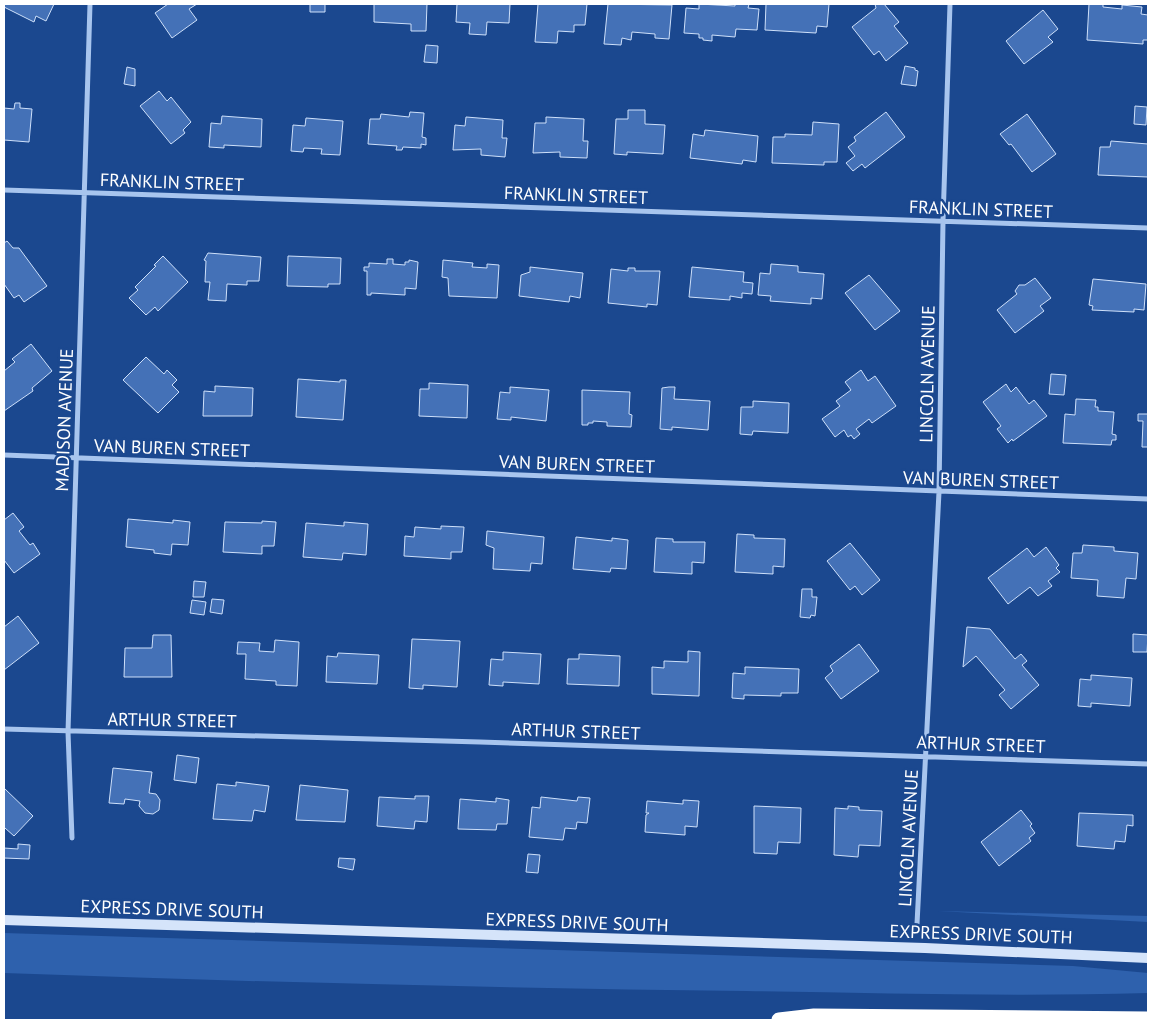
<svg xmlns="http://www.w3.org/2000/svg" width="1152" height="1024" font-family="'PT Sans',sans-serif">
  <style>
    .green { fill: #2e61ad }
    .building { fill: #4471b7; stroke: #cee0fa }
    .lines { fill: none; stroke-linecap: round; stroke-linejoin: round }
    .minor { stroke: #a8c5ee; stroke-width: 5 }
    .secondary { stroke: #d5e4fa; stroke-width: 10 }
    .motorway { stroke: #fff; stroke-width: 15 }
    .labels { text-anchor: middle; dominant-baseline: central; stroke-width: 5; stroke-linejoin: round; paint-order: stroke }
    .street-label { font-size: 18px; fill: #fff; stroke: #1b488f }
  </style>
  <rect width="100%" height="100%" fill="#1b488f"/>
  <path class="green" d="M938 911 1148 916V922Z
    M4 933 1073 966 1148 973V993C1014 997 880 993 746 991 498 988 251 982 4 973Z"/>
  <path class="building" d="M4 4H54L46 21 36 16 34 22 4 7Z
    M168 4H197L189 9 197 20 172 38 155 13Z
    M310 4H325V12H310Z
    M374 4H427L426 31H411V24L374 22Z
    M457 4H510L509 23 487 22 486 35 469 34 470 23 456 22Z
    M538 4H587L585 25H574V32L558 31 557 43 535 42Z
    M608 4 672 5 669 39 655 38V34L632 32 631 40 622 38 621 45 604 44Z
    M699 4 735 6V4H749L748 8 759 9 757 30 736 29 735 37 712 35V41L703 40V38H699V34L684 33 686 8 699 9Z
    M766 4H829L827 27 817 26 816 33 765 30Z
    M875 4H884L899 22 894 26 908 43 886 61 879 51 874 55 852 27 876 8Z
    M1089 4H1103V7L1122 9V5L1142 7 1141 14 1148 15V40H1143V44L1087 40Z
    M1043 10 1058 29 1048 37 1053 42 1024 64 1006 41Z
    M426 45 438 46 437 63 424 62Z
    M905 66 915 68V70L918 71 916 86 901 84Z
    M127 67 135 69V86L124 84Z
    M159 91 167 101 171 97 191 122 183 130 185 133 171 144 140 106Z
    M15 103H20V108L32 109 29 142 4 140V108L14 109Z
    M1135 106 1147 107 1146 125 1134 124Z
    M628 110H645V124L665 125 663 154 627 152V155L614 154 616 119H628Z
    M410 112 424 113 422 137 426 138V145L421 144V148L403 147 402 150H396L397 146 368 144 370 119H380L381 114 409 117Z
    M886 112 905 137 865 168 862 164 853 171 846 163 855 156 848 147 856 141 854 137Z
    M1027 114 1056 154 1032 172 1011 144 1009 145 1000 134Z
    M222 116 262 119 261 147 224 145V148L209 147 211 123 221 124Z
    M466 117 503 120 502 138H507L505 157 481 155V149L453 150 455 125 465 126Z
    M546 117 584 119 583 141H588L587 158 560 157V152L533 153 535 123H546Z
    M306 118 343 121 340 155 321 154 322 149 304 148 303 152 291 151 293 125 305 126Z
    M813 122 839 124 837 162H824V165L772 163 773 137H785V134L812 135Z
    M705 130 758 136 756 162 743 160 742 164 690 158 693 134 704 136Z
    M1111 141 1148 144V177L1098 175 1100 147H1110Z
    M7 241 13 248H19L47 286 24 302 19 295 14 298 4 284V243Z
    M208 253 261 257 259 281H247V285L227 284 226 301 208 300 210 282H205L206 261 204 260Z
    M163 256 188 282 158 311 155 307 146 315 129 298 138 290 135 287 156 266 154 265Z
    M288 256 341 258 340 284H328V287L287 286Z
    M387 259H393V264L405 265V262H409V260L418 262 416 289 405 288V295L371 293V295H367V271H364V267H369V263L387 264Z
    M443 260 473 263 472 267 487 268V264L499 265 497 298 449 296 448 278 442 277Z
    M771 264 798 266V272L824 274 822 299 811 298V304L770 301 771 296 758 295 760 273 770 274Z
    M530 267 583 273 580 298 570 296 569 302 519 296 521 275 530 272Z
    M692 267 744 272 743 282 753 283 752 294 742 293V298L730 296V300L689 297Z
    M628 268H635V271H660L657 305 647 304V307L608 303 611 269 628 271Z
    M869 275 900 311 875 330 845 293Z
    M1035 278 1051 298 1040 306 1044 311 1015 333 997 310 1017 294 1015 291 1019 285H1025Z
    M1093 279 1146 284 1144 310 1134 309V312L1092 310 1093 306 1089 305Z
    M31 344 52 371 32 388 33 391 4 411V371L15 362 12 359Z
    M146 357 164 374 167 370 177 380 172 385 179 392 158 413 123 380Z
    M861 370 868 381 875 376 896 406 872 423 869 419 856 429 860 434 854 439 851 435 848 437 844 430 835 437 822 419 840 406 836 401 851 390 845 382Z
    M1051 374 1066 375 1064 395 1049 394Z
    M298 379 340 382V380H346L343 420 296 417Z
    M429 383 468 385 467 418 419 416 420 389H429Z
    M1006 384 1011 392 1016 387 1029 404 1034 400 1047 416 1013 441 1012 439 1008 443 997 429 1001 426 983 402Z
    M215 386 253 388 252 416H203L204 391 215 392Z
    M510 387 549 390 546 421 511 417V420L497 419 500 392 510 393Z
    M669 387H675L674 399 710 401 708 430 672 427V430L660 429 662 388Z
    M582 390 630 392 629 414 632 415 631 427 607 426V422L593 421V423H588V425H582Z
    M1076 399 1096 400 1095 407H1098V411L1114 412 1112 434 1116 435V440H1112L1111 445 1063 443 1065 414 1075 415Z
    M753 401 789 403 788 433 753 431 752 435 740 434 741 407H753Z
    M1138 414H1148V447H1142L1143 421H1138Z
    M13 513 24 527 19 531 30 545 33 543 40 554 14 573 4 560V520Z
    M128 519 173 523V520L190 522 188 545 172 544 171 555 154 553V550L126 547Z
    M262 521 276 522 274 546H262V554L223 552 225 522 262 523Z
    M344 522 368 524 366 555 343 553 342 560 303 557 306 523 344 526Z
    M441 526 464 527 462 552H451V559L404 556 405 536 414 537 415 527 441 529Z
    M487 531 544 537 542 564 531 563 530 571 493 569 494 548 486 545Z
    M737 534 754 535V538L785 539 784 567 773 566V574L735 572Z
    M576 537 612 541V538L628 540 626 569 611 568 610 572 573 569Z
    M656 538 673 539V542H705L704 563 692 562V574L654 572Z
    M850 543 880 580 862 595 855 586 850 590 827 561Z
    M1083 545 1114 547V551L1138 553 1136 579 1126 578 1124 598 1097 596 1098 580 1071 578 1073 553H1082Z
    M1046 547 1059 565 1056 568 1060 572 1048 581 1052 586 1038 596 1030 587 1008 604 988 578 1027 548 1034 557Z
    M194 581 206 582 204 597H193Z
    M802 589H812V597H817L815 616 811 615 810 618 800 617Z
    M212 599 224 600 222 614 210 612Z
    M192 600 206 602 204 615 190 613Z
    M18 616 39 643 4 670V627Z
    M967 627 990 629 1015 659 1021 654 1027 661 1022 665 1039 685 1011 709 999 695 1005 690 976 656 963 667Z
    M1133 634 1148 635 1147 652H1133Z
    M153 635H171L172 677H124L125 648H152Z
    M412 639 460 641 457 687 423 685V689L409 688Z
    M275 640 299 642 297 686 276 685V681L245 679 246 654H237L238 642 260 643 259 651 274 652Z
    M859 644 879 671 841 699 825 678 833 671 830 666Z
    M688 651 700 652 699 696 652 694V667L664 668V661L688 662Z
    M503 652 541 654 539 684 503 682V686L489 685 491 659 503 660Z
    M338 653 379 655 377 684 326 682 327 656 337 657Z
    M579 654 620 656 619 686 567 684 568 659H579Z
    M745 667 799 669 798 693H781V696L744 695V699L732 698 733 673 745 674Z
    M1091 675 1132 678 1130 706 1091 703V707L1078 706 1080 679 1091 680Z
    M177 755 199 758 196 783 174 780Z
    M113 768 152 772 149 793 156 794 160 800 159 810 153 814 145 813 139 806 140 801 125 799 124 804 109 803Z
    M236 782 269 786 265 812 254 810 252 821 213 819 217 784 236 786Z
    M300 785 348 790 345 822 296 820Z
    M4 788 33 816 14 836 5 828 4 829Z
    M415 796H429L427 822 415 821 414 829 377 826 379 797 415 799Z
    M541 797 577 801 578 797 590 798 587 823 577 822 576 829 565 828 563 840 529 837 532 807 540 808Z
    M496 798 509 800 507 824H497L496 830 458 829 460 799 496 802Z
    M683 800 699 801 697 827 685 826V835L645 832 646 815 649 813H646L647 801 683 804Z
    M754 806 801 808 800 843 778 842 777 854 754 853Z
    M848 806 859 807V810L882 811 880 846 859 845 858 857 834 855 835 808 848 809Z
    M1021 810 1032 824 1030 826 1035 833 1029 838 1031 841 999 866 981 842Z
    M1079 813 1133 815V826L1127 825 1125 842 1115 841 1114 849 1077 846Z
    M18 844 30 845 29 859 4 858V848L18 849Z
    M528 854 540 855 538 873 526 872Z
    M339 858 355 859 353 870 338 867Z"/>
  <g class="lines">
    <path class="minor" d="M4 190 1148 228
      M4 455 1148 499
      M4 729 480 742 1148 764
      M72 838 68 732 90 4
      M917 924 939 492 943 221 950 4"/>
    <path class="secondary" d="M4 920 925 948 1148 958"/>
    <path class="motorway" d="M779 1020 814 1016 1148 1019"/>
  </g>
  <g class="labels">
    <g class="street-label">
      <text transform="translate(172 182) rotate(2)">FRANKLIN STREET</text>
      <text transform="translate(576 195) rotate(2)">FRANKLIN STREET</text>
      <text transform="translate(981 209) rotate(2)">FRANKLIN STREET</text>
      <text transform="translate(927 374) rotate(-89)">LINCOLN AVENUE</text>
      <text transform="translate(64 420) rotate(-88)">MADISON AVENUE</text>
      <text transform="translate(172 448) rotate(2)">VAN BUREN STREET</text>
      <text transform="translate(577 464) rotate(2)">VAN BUREN STREET</text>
      <text transform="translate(981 480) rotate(2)">VAN BUREN STREET</text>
      <text transform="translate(172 720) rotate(1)">ARTHUR STREET</text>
      <text transform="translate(576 731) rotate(2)">ARTHUR STREET</text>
      <text transform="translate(981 744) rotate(2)">ARTHUR STREET</text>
      <text transform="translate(908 838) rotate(-87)">LINCOLN AVENUE</text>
      <text transform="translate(172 909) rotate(2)">EXPRESS DRIVE SOUTH</text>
      <text transform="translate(577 922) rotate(2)">EXPRESS DRIVE SOUTH</text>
      <text transform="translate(981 934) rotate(2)">EXPRESS DRIVE SOUTH</text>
    </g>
  </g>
  <rect width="1152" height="1024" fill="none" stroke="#ffffff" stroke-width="10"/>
</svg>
